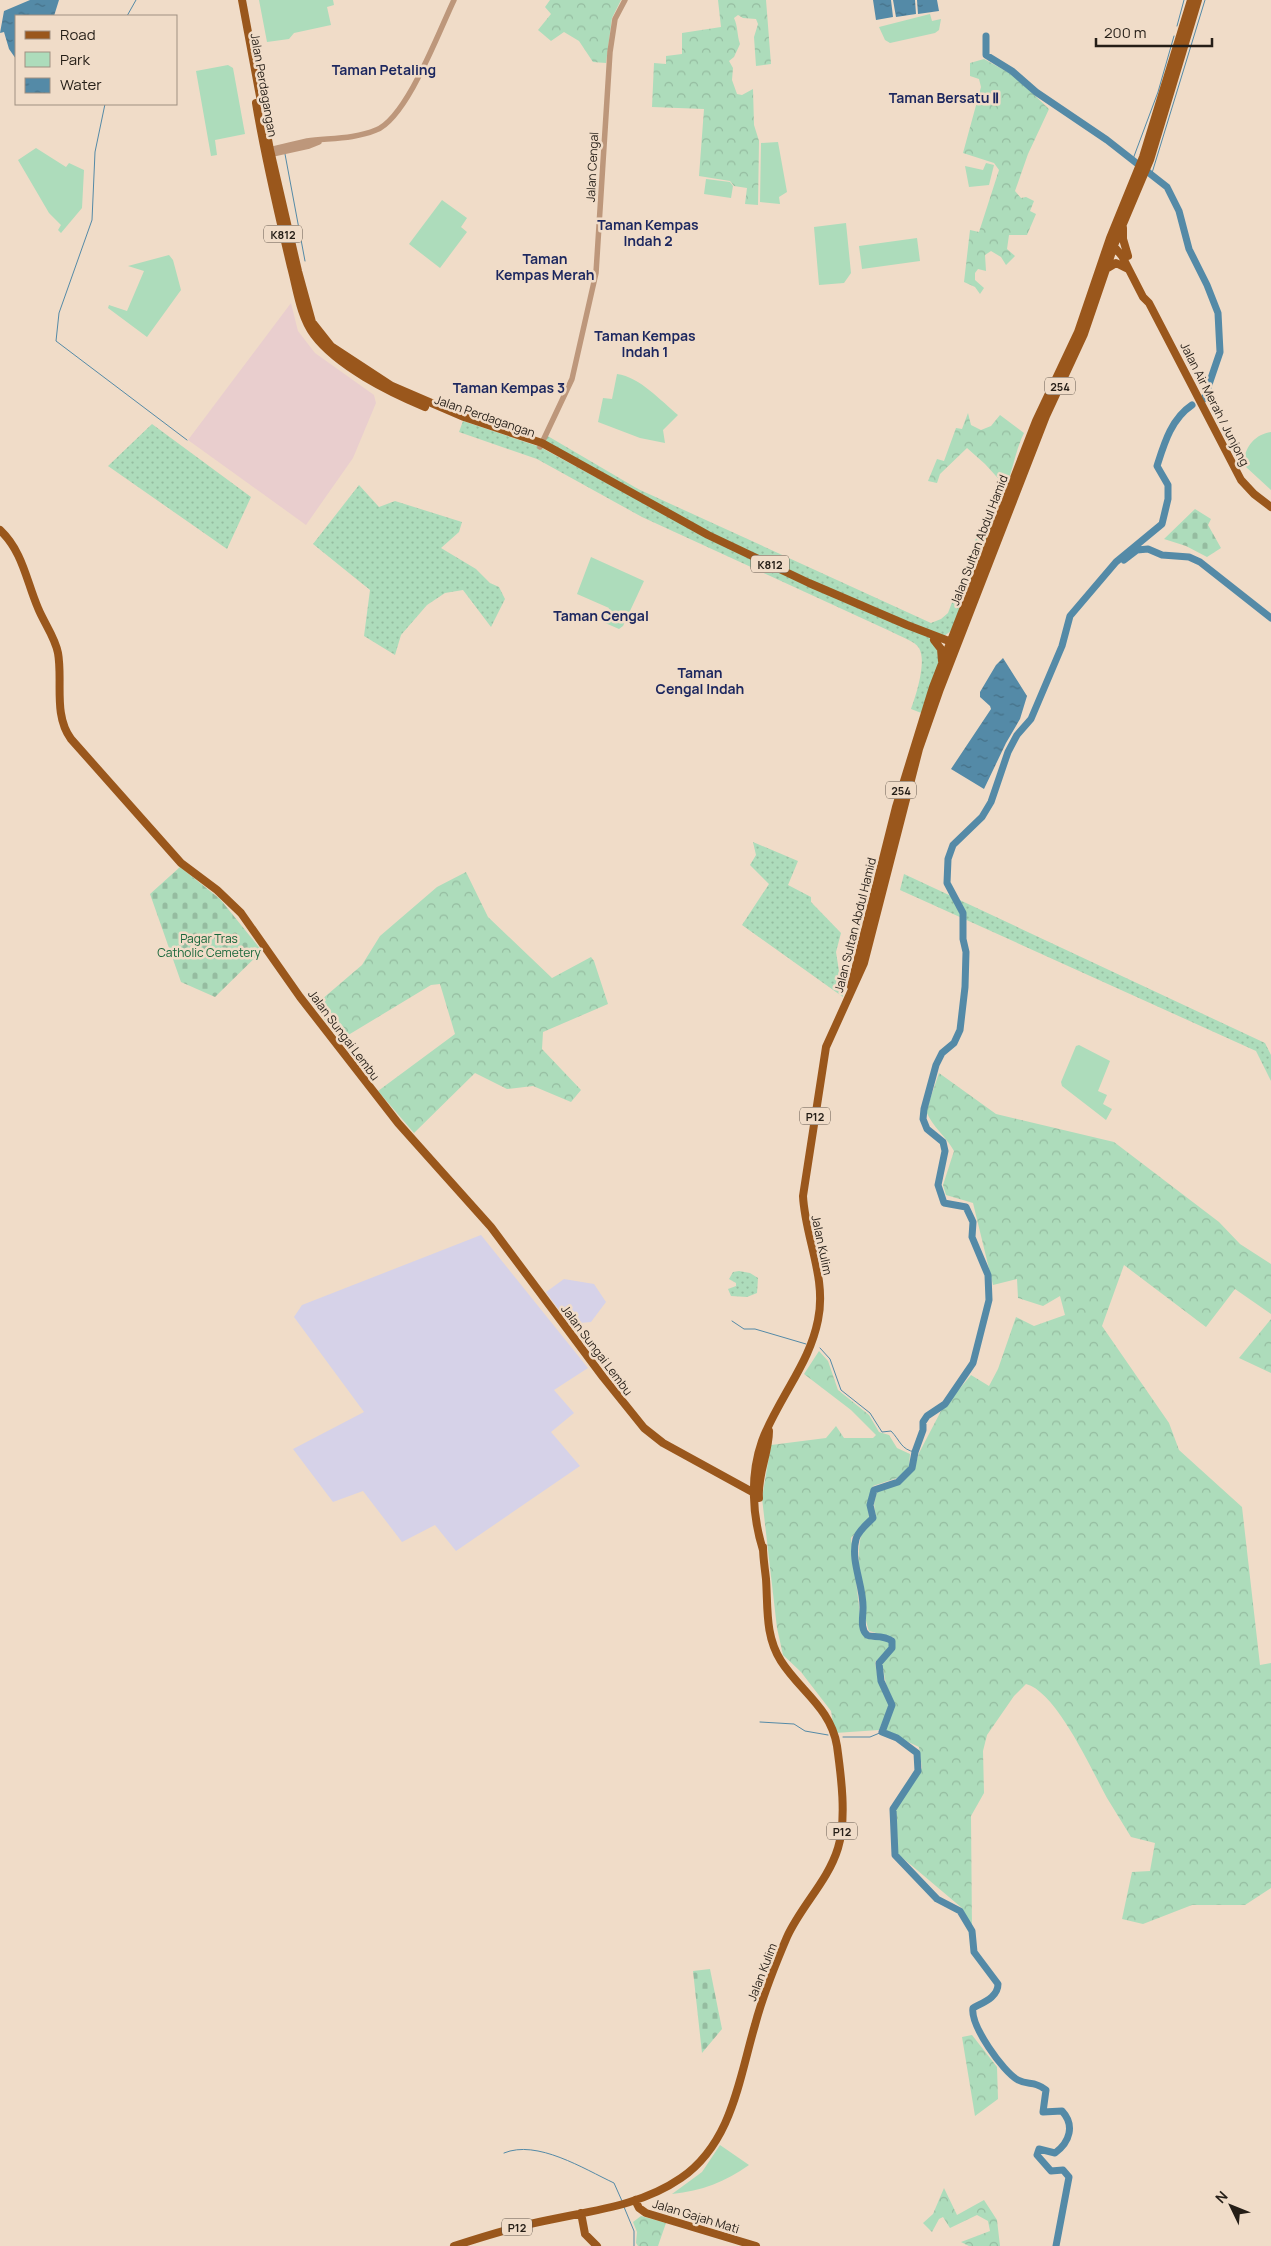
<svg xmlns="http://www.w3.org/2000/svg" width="1271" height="2246" font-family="Manrope,sans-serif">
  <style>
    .commercial { fill: #e9cece }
    .industrial { fill: #d6d2e8 }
    .grass { fill: url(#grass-dots) }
    .forest { fill: url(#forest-crowns) }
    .cemetery { fill: url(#cemetery-stones) }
    .green { fill: #addcbb }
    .water { fill: url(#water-ripples) }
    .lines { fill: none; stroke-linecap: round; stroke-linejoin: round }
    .stream { stroke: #548aa7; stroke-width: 1 }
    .river { stroke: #548aa7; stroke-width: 7 }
    .minor { stroke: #bd977b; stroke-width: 5.5 }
    .major { stroke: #9a571c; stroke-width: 8 }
    .labels { text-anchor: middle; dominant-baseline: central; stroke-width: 5; stroke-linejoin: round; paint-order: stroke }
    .shield { fill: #f0dcc8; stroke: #62574c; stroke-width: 1 }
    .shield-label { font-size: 11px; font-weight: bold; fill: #251e17 }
    .street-label { font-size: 12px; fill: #251e17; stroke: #f0dcc8 }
    .park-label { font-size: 12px; fill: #19673b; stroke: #f0dcc8 }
    .neighbourhood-label { font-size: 14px; font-weight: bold; fill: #1c275f; stroke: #f0dcc8 }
  </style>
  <defs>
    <pattern id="grass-dots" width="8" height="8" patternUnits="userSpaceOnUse" patternTransform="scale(1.25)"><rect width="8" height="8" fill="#addcbb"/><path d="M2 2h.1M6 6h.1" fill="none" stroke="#95bca0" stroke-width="1.8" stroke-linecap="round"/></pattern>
    <pattern id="forest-crowns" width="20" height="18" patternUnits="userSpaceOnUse" patternTransform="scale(1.25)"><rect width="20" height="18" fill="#addcbb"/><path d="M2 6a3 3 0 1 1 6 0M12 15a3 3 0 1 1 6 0" fill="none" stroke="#95bca0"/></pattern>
    <pattern id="cemetery-stones" width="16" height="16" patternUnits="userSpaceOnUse" patternTransform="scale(1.25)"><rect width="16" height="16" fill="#addcbb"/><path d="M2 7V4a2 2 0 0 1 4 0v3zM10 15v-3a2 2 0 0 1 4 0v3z" fill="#95bca0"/></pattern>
    <pattern id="water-ripples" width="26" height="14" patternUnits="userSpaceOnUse" patternTransform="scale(1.25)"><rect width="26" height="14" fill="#548aa7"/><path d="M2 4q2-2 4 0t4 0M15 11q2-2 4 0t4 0" fill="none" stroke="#457087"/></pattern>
  </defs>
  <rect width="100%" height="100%" fill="#f0dcc8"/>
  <path class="commercial" d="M291 303 298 331 315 353 374 395 376 403 353 458 306 525 188 440Z"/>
  <path class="industrial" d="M481 1235 588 1368 554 1390 574 1413 551 1432 580 1466 456 1551 435 1525 402 1542 363 1491 333 1502 293 1449 364 1412 294 1317 302 1305Z
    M564 1279 594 1284 606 1302 591 1322 569 1324 546 1292Z"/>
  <path class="grass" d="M463 421 540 447 662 513 542 443 546 435 638 489 931 623 941 619 948 613 984 517 999 522 951 631 944 636 910 627 934 640 942 654 924 714 911 709C916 696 927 661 919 648 915 641 899 636 892 632L642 517 537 459 459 432Z
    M152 424 251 497 227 549 108 466Z
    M359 485 379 507 395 501 462 522 459 532 441 548 476 569 490 583 499 587 505 599 491 627 463 590 445 593 427 605 401 635 395 655 364 636 370 590 313 544Z
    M753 842 798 861 788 885 811 897V902L841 933 836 952 843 997 742 925 769 884 750 865 756 855Z
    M904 874 1265 1043 1271 1055V1081L1256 1051 900 890Z
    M739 1271 750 1273 758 1278 757 1293 747 1297 731 1296 728 1289 736 1286V1283L729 1279 733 1272Z"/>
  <path class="forest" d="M550 0H621L612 18 606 63 593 62 579 41 564 32 551 41 538 30 551 14 545 7Z
    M718 0H766L771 64 756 66 754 37 758 24 756 19 743 18 738 15 734 18C738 27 737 35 740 44L734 57 729 61 733 68 732 80 737 94 742 95 753 89 754 125 759 141 758 205 745 204 747 188 734 186 730 181 699 176 704 109 652 107 654 63 666 64V56L682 54V33L721 27Z
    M984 59 1013 75 1049 109 1028 154 1015 191 1021 198 1026 197 1034 201 1030 211 1036 214 1027 235H1009L1007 249 1015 256 1006 265 1001 257 991 251 985 255 986 271 978 269 975 273V280L984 288 980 294 975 287 964 282 970 230 979 232 999 170 994 163 963 153 981 87 979 79 970 76V63Z
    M968 413 971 425 981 430 991 426 1000 415 1024 433C1016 449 1013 469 1006 487L985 464 967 448 940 474 937 483 928 481 937 459 944 461 956 428 962 429Z
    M466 872 488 917 552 978 591 957 594 961 608 1004 543 1032 542 1049 581 1090 571 1102 533 1086 507 1089 475 1073 414 1133 378 1091 455 1034 440 984 431 985 340 1040 314 1006 362 965 380 936 437 887Z
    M939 1073 996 1114 1114 1142 1219 1222 1240 1244 1271 1264V1314L1235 1289 1206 1327 1124 1265 1102 1326 1169 1423 1179 1450 1242 1507 1260 1665 1271 1663V1888L1245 1905H1192L1143 1924 1122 1919 1132 1872 1150 1871 1155 1843 1131 1837C1123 1824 1115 1811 1107 1798 1092 1771 1057 1692 1026 1684L1014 1696 987 1735 983 1751 984 1793 971 1816 972 1931 962 1908 898 1854 896 1810 922 1768 919 1747 885 1731 895 1705 886 1684 882 1664 895 1648 894 1638 869 1631C862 1610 855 1558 861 1536 863 1530 872 1523 876 1518L874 1504 877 1491 899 1484 914 1469 919 1453 941 1411 971 1375 989 1386 998 1369 1016 1317 1034 1326 1065 1315 1060 1296 1043 1306 1018 1298 1017 1279 993 1285 973 1203 946 1195 943 1185 954 1151C946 1136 933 1128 926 1111Z
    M1271 1319V1373L1239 1358Z
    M819 1351 828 1361 838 1390 869 1415 879 1432 889 1435 897 1448 910 1454 909 1468 897 1478 873 1486 868 1501 869 1518 851 1538 862 1632 868 1639 884 1640 889 1642 890 1647 875 1662 878 1680 889 1705 879 1730 835 1733 831 1711 801 1672 783 1655 777 1628 762 1498 771 1445 826 1438 836 1426 844 1438H873L876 1435 851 1410 804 1374Z
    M972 2035 997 2067 998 2099 975 2116 962 2037Z
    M944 2188 957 2215 984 2200 997 2220 1000 2246H969L961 2242 990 2231 988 2221 977 2215 950 2228 943 2217 939 2219 932 2232 923 2223 933 2214Z
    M641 2216 666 2223 658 2246H638L636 2243 637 2232 633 2222Z"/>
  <path class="cemetery" d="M1195 509 1211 519 1208 525 1221 548 1207 557 1186 546 1164 539Z
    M180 867 220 899 262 951 215 997 181 982 150 894Z
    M710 1969 722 2029 702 2053 693 1971Z"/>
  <path class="green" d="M259 0H333L334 5 327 7 331 25 294 33 289 39 267 42Z
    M930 14 932 21 941 19 939 30 935 33 890 43 885 40 879 27Z
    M228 65 233 68 245 134 215 140 217 155 211 156 196 71Z
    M778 142 787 192 779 197 780 204 760 202 761 143Z
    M36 148 66 167 69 163 84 170 82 208 61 233 58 230 61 225 49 213 18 160Z
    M986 163 994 165 989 185 969 187 965 166 983 170Z
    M706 179 730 182 733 186 731 198 704 194Z
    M442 200 467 218 461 227 467 232 440 268 409 244Z
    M846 223 851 273 844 283 819 285 814 227Z
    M917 238 920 261 862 269 859 246Z
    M169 255 173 260 181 290 147 337 108 308 109 305 127 311 144 271 128 266Z
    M617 374C640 377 661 401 678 415L663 430 665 443 640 438 598 422 603 398 612 399Z
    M1271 432V490L1246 467 1244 462C1245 446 1256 434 1271 432Z
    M591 557 644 581 623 626 619 629 603 622 609 608 577 594Z
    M1079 1045 1110 1061 1098 1091 1107 1095 1103 1104 1112 1109 1106 1120 1062 1086 1061 1082 1076 1046Z
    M720 2145 749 2165C725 2182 702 2191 672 2194L702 2172Z"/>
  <path class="water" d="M30 0H59L54 16H16V59L9 49 4 32 0 33 4 11Z
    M873 0H891L893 17 876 20Z
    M893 0H915L916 14 896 17Z
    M917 0H937L939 11 918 14Z
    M1003 658 1027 696 1020 719 1006 743 984 789 951 769 991 709 990 706 980 697V692L996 665Z"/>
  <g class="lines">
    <path class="stream" d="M127 16 136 0
      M1177 26 1184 0
      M105 104 95 152 92 220 59 313 56 341 187 440
      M285 154 305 261
      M1133 159 1158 92 1174 36
      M1152 173 1205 0
      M732 1321 744 1329H755L806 1344
      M820 1348 830 1359 841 1390 870 1413 882 1432 891 1431C900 1440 901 1450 915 1452
      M760 1722 794 1724 805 1731 828 1735
      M843 1737H870L882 1732
      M504 2153C537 2139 584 2169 614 2183L622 2201
      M624 2207 634 2231V2246"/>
    <path class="river" d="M986 36V55L1012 71 1036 92 1107 140 1167 187 1179 211 1189 249 1207 285 1218 313 1220 352 1204 399
      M1124 560 1137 550 1148 549 1162 555 1189 557 1200 562 1271 618
      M1056 2246 1069 2177 1063 2170 1051 2171 1037 2155 1039 2149 1055 2153C1070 2142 1075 2125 1062 2111L1043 2112 1046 2090C1033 2080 1029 2086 1018 2080 1003 2072 970 2025 973 2008 984 2002 998 1997 998 1984L974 1952 972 1931 960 1911 937 1899 895 1855 893 1809 918 1771 917 1753 897 1738 882 1732 892 1705 881 1681 879 1663 892 1648V1641C883 1634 871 1638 867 1635 860 1629 863 1617 863 1609 864 1586 850 1562 856 1539 858 1531 867 1524 873 1518L870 1505 874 1490 898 1482 912 1468 915 1452 923 1430V1422L927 1416 945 1404 973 1363 989 1300 988 1275 972 1237 973 1222 966 1207 944 1203 938 1185 945 1151 943 1142 927 1129 923 1119 924 1109 936 1065 942 1053 954 1043 960 1030 965 987 966 952 963 939V913L947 883 948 859 953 845 982 817 991 802 1008 752 1017 735 1031 719 1062 646 1070 616 1116 562 1162 524 1168 499V485L1157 466C1164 444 1171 419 1192 405"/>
    <path class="minor" d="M266 151C280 147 294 144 307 141 329 138 355 139 376 130 407 118 439 31 454 0
      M268 155 309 146 319 142
      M540 447 572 379 596 273 610 52 615 19 625 0"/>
    <path class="major" d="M242 0 270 150 298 271 312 322 331 346 392 386 464 417 542 443 708 535 809 583 907 625 954 643
      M256 103C265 158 278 212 291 267 297 289 300 316 314 335 337 366 389 392 425 407
      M1123 228V239L1128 256
      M1112 244 1122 256 1143 297 1149 303 1241 480 1254 494 1271 507
      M1106 269 1116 263 1128 269
      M0 530C23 552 26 580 38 608 44 623 55 637 58 653 63 680 53 715 71 739L181 863 217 890 241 913 300 997 398 1123 491 1227 603 1377 644 1428 663 1443 756 1494
      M934 640 941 649 942 661
      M851 986 896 807 933 687 1036 421 1078 332 1110 238 1143 157 1191 0
      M759 1498C757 1475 769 1453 769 1431
      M763 1550C752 1515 750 1475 762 1441 768 1424 781 1402 790 1386 802 1365 813 1345 818 1320 827 1278 805 1237 803 1196L826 1047 864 963 919 749 940 689 1046 416 1084 334 1115 243 1150 160 1198 0
      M635 2200 639 2208 646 2213 756 2246
      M581 2213 585 2234 597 2246
      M454 2246C482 2237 510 2228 539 2222 588 2211 639 2207 681 2178 732 2143 739 2079 755 2025 763 1995 775 1965 787 1937 801 1906 828 1881 838 1848 847 1819 841 1775 837 1746 831 1708 800 1691 781 1661 765 1636 768 1608 766 1579 765 1569 763 1558 763 1547"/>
  </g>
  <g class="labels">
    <g class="shield">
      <rect x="264" y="225.5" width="38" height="17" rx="4"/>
      <rect x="1045" y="377.5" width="30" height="17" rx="4"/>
      <rect x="751" y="555.5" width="38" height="17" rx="4"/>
      <rect x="886" y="781.5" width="30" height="17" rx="4"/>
      <rect x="800" y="1107.5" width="30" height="17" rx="4"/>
      <rect x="827" y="1822.5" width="30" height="17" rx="4"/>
      <rect x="502" y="2218.5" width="30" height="17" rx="4"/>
    </g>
    <g class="shield-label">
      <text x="283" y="234">K812</text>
      <text x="1060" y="386">254</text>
      <text x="770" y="564">K812</text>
      <text x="901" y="790">254</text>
      <text x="815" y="1116">P12</text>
      <text x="842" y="1831">P12</text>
      <text x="517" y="2227">P12</text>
    </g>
    <g class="street-label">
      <text transform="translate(264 85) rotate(80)">Jalan Perdagangan</text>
      <text transform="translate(592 167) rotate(-87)">Jalan Cengal</text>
      <text transform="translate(1215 404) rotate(63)">Jalan Air Merah / Junjong</text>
      <text transform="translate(485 416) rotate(19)">Jalan Perdagangan</text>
      <text transform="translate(979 540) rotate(-69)">Jalan Sultan Abdul Hamid</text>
      <text transform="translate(855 925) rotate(-76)">Jalan Sultan Abdul Hamid</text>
      <text transform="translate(344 1035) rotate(53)">Jalan Sungai Lembu</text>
      <text transform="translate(822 1245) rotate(78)">Jalan Kulim</text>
      <text transform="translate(597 1350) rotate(53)">Jalan Sungai Lembu</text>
      <text transform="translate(762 1972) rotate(-69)">Jalan Kulim</text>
      <text transform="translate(696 2216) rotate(17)">Jalan Gajah Mati</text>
    </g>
    <g class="park-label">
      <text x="209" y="938">Pagar Tras<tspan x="209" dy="14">Catholic Cemetery</tspan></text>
    </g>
    <g class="neighbourhood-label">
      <text x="384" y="69">Taman Petaling</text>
      <text x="944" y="97">Taman Bersatu Ⅱ</text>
      <text x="648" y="224">Taman Kempas<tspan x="648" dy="16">Indah 2</tspan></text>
      <text x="545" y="258">Taman<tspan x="545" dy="16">Kempas Merah</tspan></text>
      <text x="645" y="335">Taman Kempas<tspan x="645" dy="16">Indah 1</tspan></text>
      <text x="509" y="387">Taman Kempas 3</text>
      <text x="601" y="615">Taman Cengal</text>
      <text x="700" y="672">Taman<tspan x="700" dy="16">Cengal Indah</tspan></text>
    </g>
  </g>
  <rect x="15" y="15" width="162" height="90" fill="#f0dcc8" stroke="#9f9081"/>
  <rect x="25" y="31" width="25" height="8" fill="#9a571c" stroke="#9f9081"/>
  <text x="60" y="40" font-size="15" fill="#251e17">Road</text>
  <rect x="25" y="52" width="25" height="15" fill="#addcbb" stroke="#9f9081"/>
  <text x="60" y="65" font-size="15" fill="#251e17">Park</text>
  <rect x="25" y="78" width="25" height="15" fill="url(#water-ripples)" stroke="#9f9081"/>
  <text x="60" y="90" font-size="15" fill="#251e17">Water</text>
  <g transform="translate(1231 2206) rotate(313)" stroke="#f0dcc8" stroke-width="4" paint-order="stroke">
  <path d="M0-4L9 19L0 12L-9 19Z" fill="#251e17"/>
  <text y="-8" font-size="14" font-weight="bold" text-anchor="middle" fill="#251e17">N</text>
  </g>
  <path d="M1096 38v8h116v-8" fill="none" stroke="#251e17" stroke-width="2.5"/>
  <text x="1104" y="38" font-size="15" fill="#251e17" stroke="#f0dcc8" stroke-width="4" paint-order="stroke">200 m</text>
</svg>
